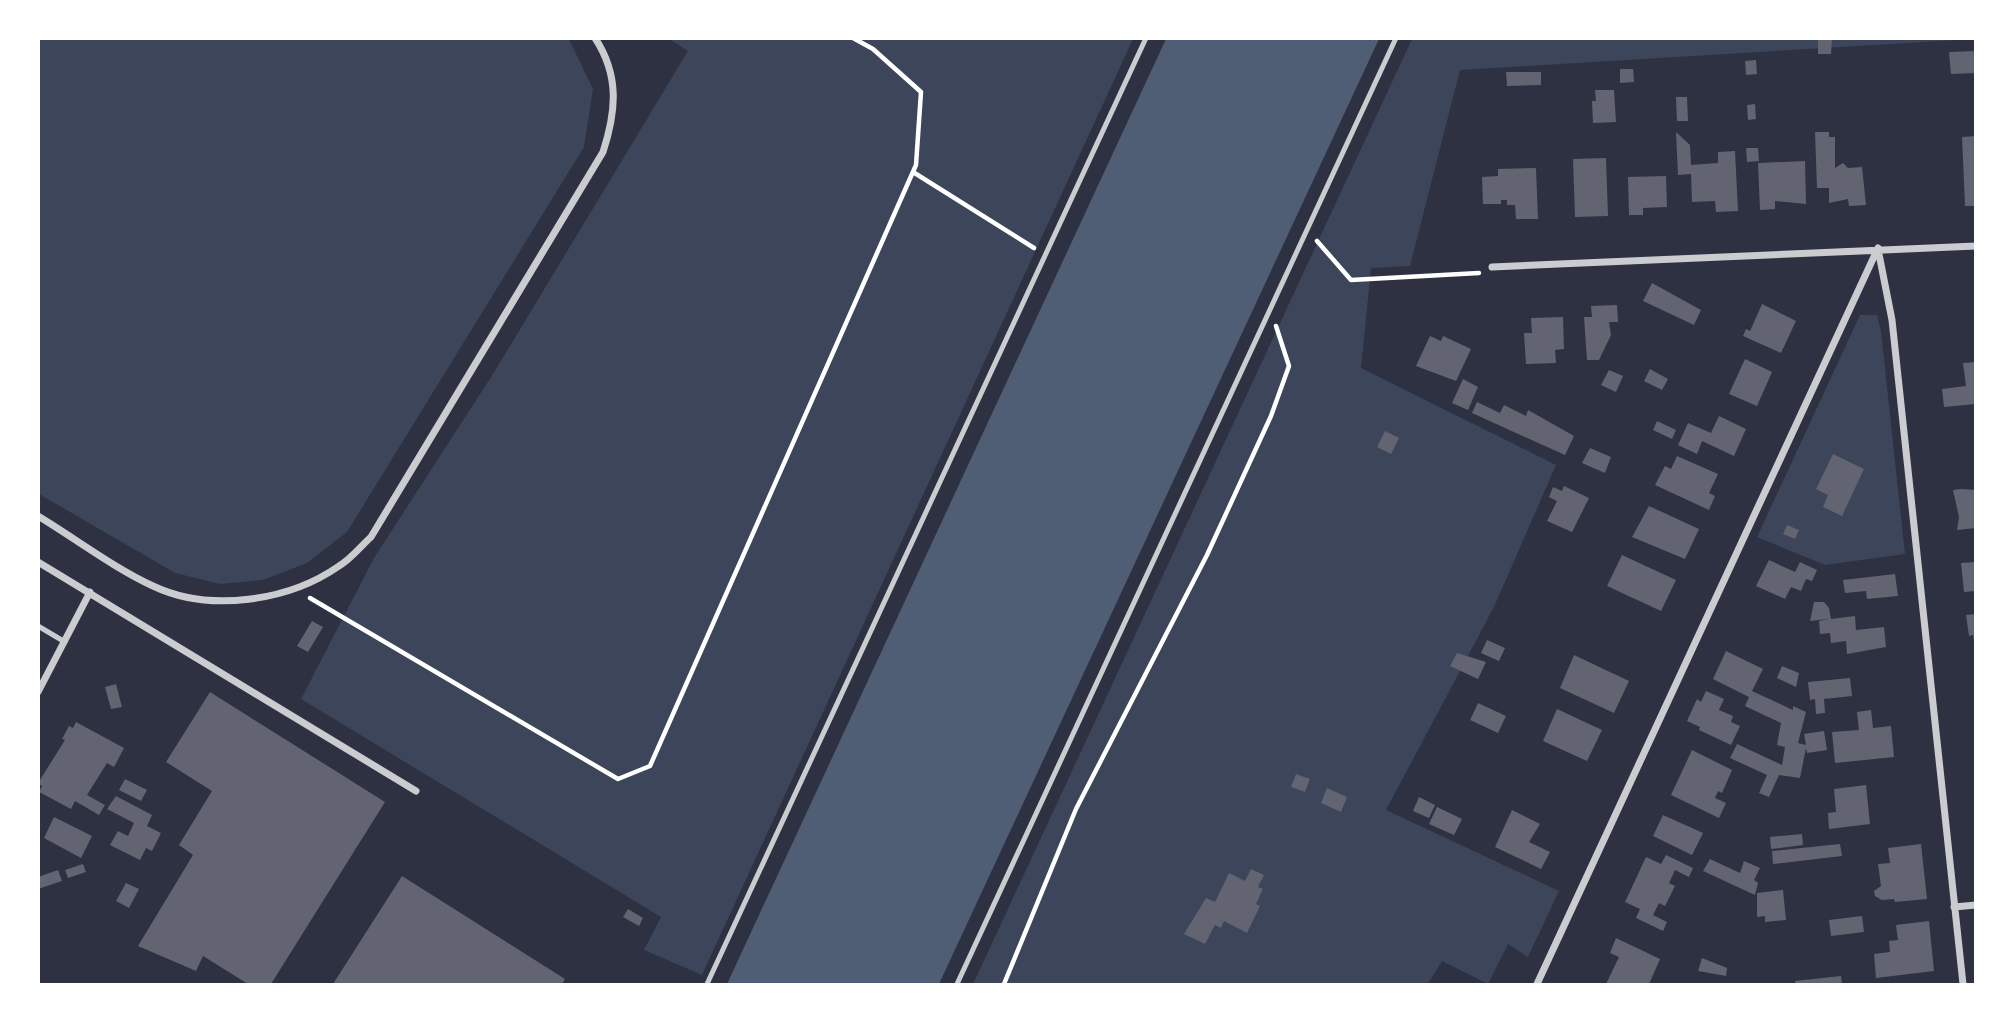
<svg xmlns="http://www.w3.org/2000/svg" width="2014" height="1023" font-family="'DM Sans',sans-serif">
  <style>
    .green { fill: #3c4559 }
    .water { fill: #4f5d75 }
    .building { fill: #626471 }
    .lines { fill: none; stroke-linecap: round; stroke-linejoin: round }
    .path { stroke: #fff; stroke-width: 4.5 }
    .service { stroke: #caccd0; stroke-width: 5 }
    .minor { stroke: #caccd0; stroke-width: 7 }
  </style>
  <rect width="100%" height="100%" fill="#2d3142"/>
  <path class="green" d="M39 38 569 39 593 89 584 147 347 532 307 563 263 580 220 584 175 573 39 494Z
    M669 39H1133L702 975 644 950 661 917 301 699 374 558 493 374 688 51Z
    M1412 39H1975L1460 70 1410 266 1371 268 1361 368 1556 465 1494 607 1386 810 1559 891 1528 957 1508 944 1488 984 1442 961 1428 984H973Z
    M1860 315H1877L1881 331 1905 554 1825 565 1757 537Z"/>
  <path class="water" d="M1166 39H1379L939 984H727Z"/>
  <path class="building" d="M1818 38H1832L1831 54H1818Z
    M1976 51V73L1951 74 1949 52Z
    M1756 60 1757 74 1746 75 1745 61Z
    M1620 69H1633L1634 82 1620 83Z
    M1506 72H1541V85L1507 86Z
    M1595 90H1614L1616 122 1593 123 1592 101H1596Z
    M1676 97H1687L1688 121H1677Z
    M1755 104 1756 119 1748 120 1747 105Z
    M1676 132 1690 145 1691 165 1718 163V152L1735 151 1738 211 1716 212 1715 201 1692 202 1691 174 1678 175Z
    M1815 132H1829V137H1835V168L1843 163 1848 168 1862 167 1866 205 1849 206 1848 199 1829 203V188H1817Z
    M1976 136V206H1965L1962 137Z
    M1746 148H1758L1759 161 1747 162Z
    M1606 158 1608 216 1575 217 1573 159Z
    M1805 161 1806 204 1775 201V209L1760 210 1758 163Z
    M1536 168 1538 219H1516L1515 205H1507V200H1501V204H1483L1482 177 1498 176V169Z
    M1666 176 1667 207 1643 208V215H1629L1628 177Z
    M1652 283 1701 310 1694 325 1643 301Z
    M1762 304 1796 321 1781 353 1743 336 1746 329 1750 331Z
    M1617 305 1618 322H1609L1611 335 1599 360H1587L1584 317H1592L1591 306Z
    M1563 317 1564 349 1555 350 1556 363 1526 364 1524 333H1532L1531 318Z
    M1430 336 1441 341 1443 336 1471 349 1456 381 1416 366Z
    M1745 359 1772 372 1757 406 1729 394Z
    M1976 362V404L1944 407 1942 389 1966 386 1963 363Z
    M1650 369 1668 379 1662 390 1644 381Z
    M1609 370 1623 376 1616 392 1601 385Z
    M1463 379 1478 387 1468 410 1452 403Z
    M1477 402 1500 413 1504 405 1526 416 1528 410 1574 436 1565 455 1472 413Z
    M1719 416 1746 429 1734 456 1702 441 1697 454 1678 445 1688 423 1711 433Z
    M1657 421 1676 430 1672 439 1653 430Z
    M1385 431 1399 438 1391 454 1377 447Z
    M1590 448 1611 457 1605 473 1582 463Z
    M1833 454 1864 469 1842 516 1823 507 1828 495 1816 489Z
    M1677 456 1718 474 1709 493 1715 496 1709 510 1655 485 1665 466 1671 469Z
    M1564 486 1589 498 1572 532 1547 521 1557 501 1549 497 1553 487 1562 491Z
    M1961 489 1976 490V528L1957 530 1959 517 1953 490Z
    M1649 506 1699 529 1685 559 1632 537Z
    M1787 525 1799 530 1795 539 1783 534Z
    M1622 555 1676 580 1661 611 1607 586Z
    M1769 560 1795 572 1800 562 1817 570 1812 581 1806 579 1801 591 1791 587 1785 599 1756 586Z
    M1976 562V591L1964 592 1961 563Z
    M1895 574 1898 596 1867 599 1866 591 1845 593 1843 580Z
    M1814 602H1824L1829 608 1831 619 1855 616 1856 630 1884 627 1886 647 1847 654 1846 641 1831 643 1830 633 1820 634 1819 621 1828 619 1810 621Z
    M1976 614V641H1974L1973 635 1969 636 1966 615Z
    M312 621 323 627 308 652 297 646Z
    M1487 640 1505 648 1499 661 1481 653Z
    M1726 651 1763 669 1752 691 1793 710V706L1806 712 1798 743 1806 745 1804 734 1824 731 1827 750 1807 753 1806 748 1800 778 1779 775 1769 797 1759 793 1767 775 1730 758 1737 744 1782 765 1785 747 1777 745 1781 723 1745 706 1749 697 1713 679Z
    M1457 653 1486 662 1478 679 1450 666Z
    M1574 655 1629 681 1614 713 1560 688Z
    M1782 666 1799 673 1796 687 1777 678Z
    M1850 678 1852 696 1824 699 1825 713 1816 714 1815 699 1810 700 1808 682Z
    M116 684 122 707 111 709 105 687Z
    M1706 691 1724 699 1719 710 1733 716 1731 722 1740 726 1731 745 1699 730 1700 727 1687 721 1697 699 1701 702Z
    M210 692 385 802 271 984H248L203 956 196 971 138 946 193 855 179 845 212 791 166 762Z
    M1478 703 1506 716 1498 733 1470 720Z
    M1557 709 1602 730 1587 761 1543 741Z
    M1871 710 1873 728 1891 726 1894 757 1835 763 1832 732 1859 730 1857 712Z
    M76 722 124 748 114 767 107 763 87 795 105 805 99 815 75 801 71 809 39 792 42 786 38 783 65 740 62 739 69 726 73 728Z
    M1692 750 1732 770 1722 793 1718 791 1715 798 1726 803 1719 818 1671 795Z
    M1296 774 1310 779 1305 792 1291 787Z
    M125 779 147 790 141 801 119 790Z
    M1866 785 1870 824 1829 829 1828 813 1836 812 1834 789Z
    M1327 788 1347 797 1341 812 1321 803Z
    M116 796 152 815 147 826 161 833 152 851 146 848 140 860 110 845 118 831 128 836 134 823 107 809Z
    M1419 797 1435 805 1429 818 1413 811Z
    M1437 807 1462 819 1454 835 1429 824Z
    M1512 810 1540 824 1529 842 1550 852 1541 869 1495 847Z
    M1663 815 1703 833 1692 855 1653 836Z
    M54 817 92 836 81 858 44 838Z
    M1802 834 1803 845 1771 849 1770 837Z
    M1840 844 1842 856 1773 864 1772 851Z
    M1921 844 1927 899 1895 902 1894 899 1882 900 1875 896 1874 891 1881 886 1878 864 1890 863 1888 848Z
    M1666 855 1693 868 1689 877 1675 870 1669 883 1675 886 1665 906 1659 903 1653 915 1667 922 1663 931 1636 918 1640 909 1625 902 1646 857 1661 864Z
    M1710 859 1740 873 1744 861 1760 868 1754 880 1758 883 1755 895 1703 871Z
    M83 864 86 872 68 878 65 870Z
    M1251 869 1264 875 1258 887 1263 889 1256 904 1260 906 1247 933 1224 921 1221 928 1215 925 1205 944 1184 934 1206 898 1215 902 1229 873 1245 881Z
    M58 870 62 881 38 889V877Z
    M402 876 565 979 562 984H333Z
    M126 883 139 889 129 908 116 901Z
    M1783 890 1786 920 1765 922V916L1757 917V893Z
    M628 909 643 918 639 926 623 917Z
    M1862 916 1864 932 1831 936 1829 920Z
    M1929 921 1934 971 1876 978 1874 954 1890 952 1889 941 1898 940 1896 925Z
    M1616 938 1660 959 1649 984H1606L1619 957 1610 953Z
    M1702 958 1727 968 1726 976 1698 971Z
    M1841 976 1842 984H1796L1795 981Z"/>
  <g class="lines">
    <path class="path" d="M913 172 1034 248
      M1317 241 1351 280 1479 273
      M310 598 618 779 650 766 916 165 921 92 873 49 853 38
      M1004 984 1076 809 1207 555 1271 416 1289 366 1276 326"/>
    <path class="service" d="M38 626 65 642
      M707 984 1146 38
      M957 984 1396 38"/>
    <path class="minor" d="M1878 249 1892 320 1963 984
      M1492 267 1976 246
      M38 516C76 539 114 568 153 586 210 613 289 601 339 566 351 559 361 546 371 537L603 152C616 112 620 76 595 38
      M38 562 416 791
      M38 692 90 592
      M1954 907 1976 905
      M1537 984 1878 248"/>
  </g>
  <rect width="2014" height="1023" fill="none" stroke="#ffffff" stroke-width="80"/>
</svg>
